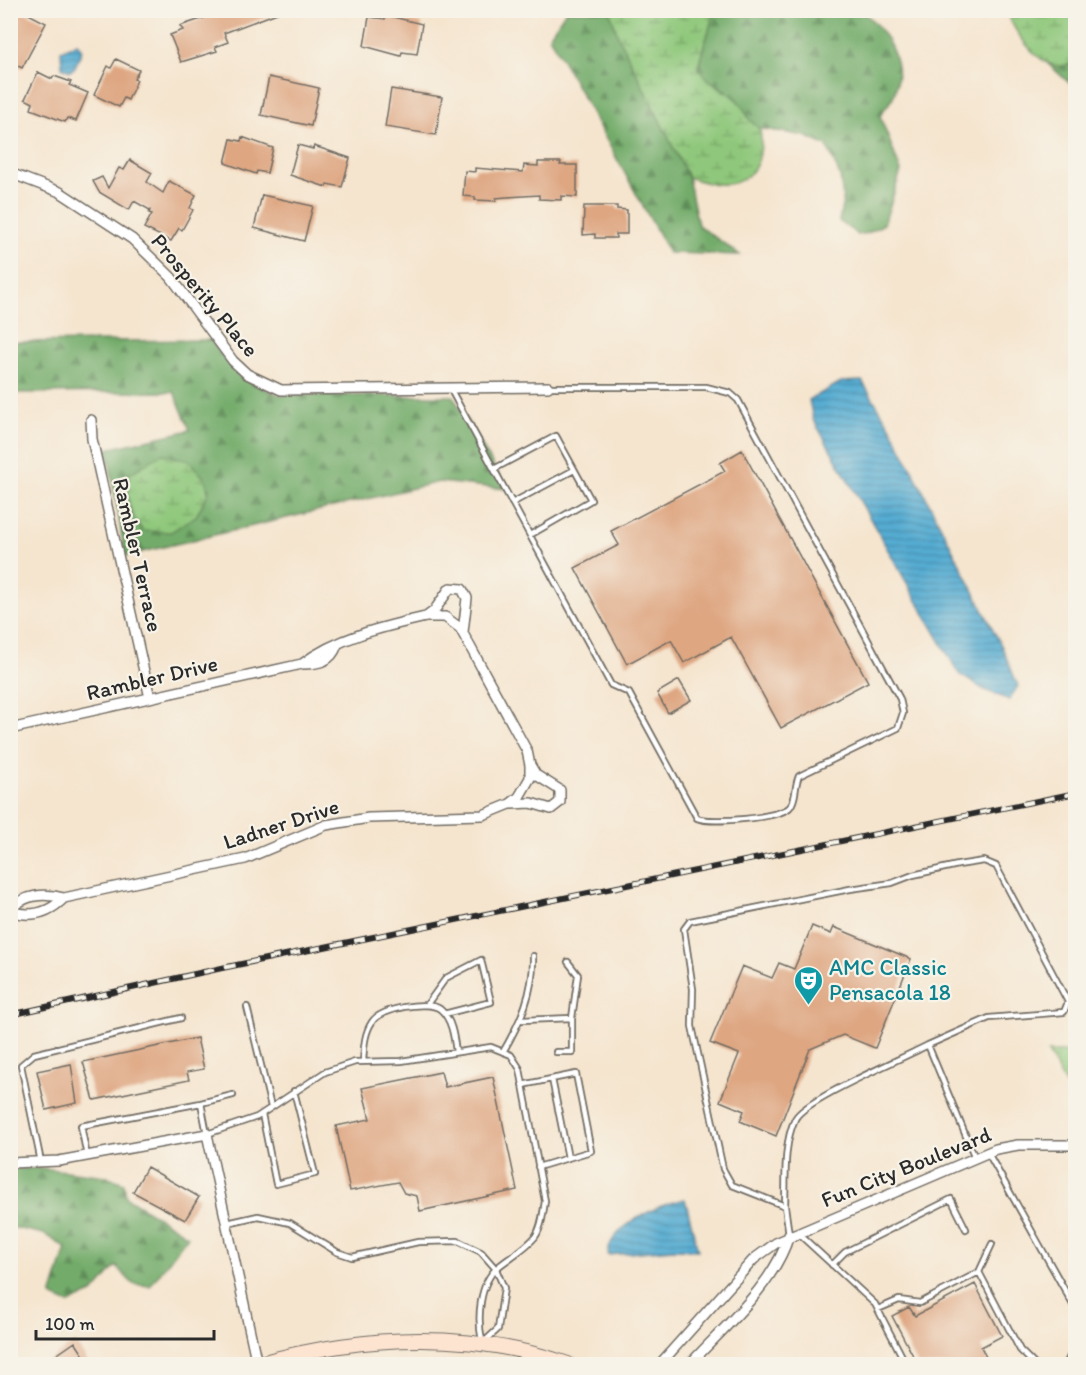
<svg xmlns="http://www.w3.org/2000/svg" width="1086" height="1375" font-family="Itim,sans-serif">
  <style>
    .grass { fill: url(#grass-tufts); stroke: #5d7a53; stroke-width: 1.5 }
    .forest { fill: url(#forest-firs); stroke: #4f6c4b; stroke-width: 1.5; fill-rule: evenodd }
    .wetland { fill: url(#wetland-marsh); stroke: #5d7a53; stroke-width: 1.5 }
    .water { fill: url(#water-rules); stroke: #406c7e; stroke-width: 1.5 }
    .building { fill: #dea681 }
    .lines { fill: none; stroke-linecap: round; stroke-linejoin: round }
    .service-casing { stroke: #726c64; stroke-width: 8 }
    .minor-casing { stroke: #726c64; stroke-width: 12 }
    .secondary-casing { stroke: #726c64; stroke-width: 16 }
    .service { stroke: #fff; stroke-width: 4.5 }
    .minor { stroke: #fff; stroke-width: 9 }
    .secondary { stroke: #fde4d1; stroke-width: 14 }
    .rail-casing { stroke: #2b2b2b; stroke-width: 6 }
    .rail { stroke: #f7f3e8; stroke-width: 4; stroke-dasharray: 11; stroke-linecap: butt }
    .labels { text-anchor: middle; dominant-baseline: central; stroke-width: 4.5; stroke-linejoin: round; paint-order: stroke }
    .street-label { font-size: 22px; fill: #2b2b2b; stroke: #f7f3e8 }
    .culture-label { font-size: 22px; fill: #0d838f; stroke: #f7f3e8; text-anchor: start }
  </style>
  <defs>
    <pattern id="grass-tufts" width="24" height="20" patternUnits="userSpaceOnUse" patternTransform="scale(1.5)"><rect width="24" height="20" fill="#8fc87b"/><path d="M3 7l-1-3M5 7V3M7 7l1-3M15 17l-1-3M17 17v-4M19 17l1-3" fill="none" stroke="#75a365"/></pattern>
    <pattern id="forest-firs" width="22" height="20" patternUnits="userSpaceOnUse" patternTransform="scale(1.5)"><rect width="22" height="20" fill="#73ac6b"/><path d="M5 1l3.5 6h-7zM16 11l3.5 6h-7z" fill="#5f8c58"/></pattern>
    <pattern id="wetland-marsh" width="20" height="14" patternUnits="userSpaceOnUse" patternTransform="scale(1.5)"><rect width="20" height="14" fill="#8fc87b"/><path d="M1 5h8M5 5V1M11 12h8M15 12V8" fill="none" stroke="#75a365"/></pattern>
    <pattern id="water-rules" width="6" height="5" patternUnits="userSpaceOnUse" patternTransform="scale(1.5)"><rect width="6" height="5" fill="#55acd2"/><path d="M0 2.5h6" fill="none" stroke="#478cab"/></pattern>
  </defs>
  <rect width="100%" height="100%" fill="#f7f3e8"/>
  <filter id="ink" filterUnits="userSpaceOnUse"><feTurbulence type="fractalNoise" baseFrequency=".0167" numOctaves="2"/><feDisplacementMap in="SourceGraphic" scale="12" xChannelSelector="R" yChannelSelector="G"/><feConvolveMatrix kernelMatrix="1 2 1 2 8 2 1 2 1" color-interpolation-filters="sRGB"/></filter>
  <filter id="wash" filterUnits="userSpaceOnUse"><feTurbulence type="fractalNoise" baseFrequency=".008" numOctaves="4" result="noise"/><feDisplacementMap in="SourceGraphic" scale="24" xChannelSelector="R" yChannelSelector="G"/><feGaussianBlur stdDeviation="1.35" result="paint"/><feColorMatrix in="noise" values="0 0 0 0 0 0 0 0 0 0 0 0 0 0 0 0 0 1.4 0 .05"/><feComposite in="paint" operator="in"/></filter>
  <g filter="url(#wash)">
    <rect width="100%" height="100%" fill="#f5e5cf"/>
    <path class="grass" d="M1048 1052H1075V1103Z"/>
    <path class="forest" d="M566 11H610L618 36 688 177 698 225 740 255 669 253 549 36Z
      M713 11H862C885 29 905 61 895 92 893 100 884 109 880 116L901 171 884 224 868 233 858 235 839 221 843 200 840 176 827 146 805 136 758 128 747 120 741 105 725 90 706 79 698 68C702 48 711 31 713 11Z
      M1075 62V88L1047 63 1059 66Z
      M210 340 241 378 279 395 453 396 507 489 439 482 125 556 107 449 190 430 174 392 11 393 10 342ZM129 474 206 480 208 493 196 516 131 515 127 490Z
      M41 1168 106 1176 124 1183 126 1197 188 1236 150 1286 133 1284 116 1266 94 1292 69 1304 51 1296 66 1248 44 1234 11 1227V1169Z"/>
    <path class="wetland" d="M610 11H713C711 31 701 48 698 68 709 84 726 89 739 102 749 113 744 120 760 128 767 181 733 194 688 177L618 36Z
      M1006 11H1075V62C1070 64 1063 67 1057 66 1034 62 1014 30 1006 11Z
      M162 454 188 460 206 480 208 493 196 516 171 532 143 531C128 511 126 498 129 474Z"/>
    <path class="water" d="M77 43 82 50 75 67 70 71 62 67 61 51Z
      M862 381 890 426 1002 647 1018 686 1009 700 983 689 959 674 813 419 809 400 841 382Z
      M685 1199 698 1250 673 1249 608 1255C608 1227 660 1204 685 1199Z"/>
    <g id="blocks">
      <path class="building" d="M10 10H21L46 23 22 68 10 62Z
        M228 10H285L224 33 228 42 215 47 217 51 181 62 170 35 183 30 180 26Z
        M385 15 422 24 417 54 402 52 401 56 364 46 369 17 385 19Z
        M116 59 139 70 134 79 137 80 128 100 124 98 119 107 94 95 108 66 111 68Z
        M38 72 52 79 54 76 71 82 69 85 88 93 76 121 67 118 65 122 31 109 33 103 25 99Z
        M269 77 319 88 311 126 261 115Z
        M391 89 442 97 436 135 385 127Z
        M242 137 273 148 267 173 257 171 256 174 225 163 231 139 241 141Z
        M298 145 313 149 314 146 350 158 342 187 327 184 326 187 290 175Z
        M130 160 152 173 147 182 163 193 169 181 196 195 190 208 193 210 182 230 179 228 171 241 144 228 152 214 149 213 150 210 134 201 129 210 99 192 93 181 102 177 108 188 119 168 124 170Z
        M538 162H561L560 165H577V197L561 196V200L539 199V195L507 197 496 198V201L475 200V197L463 196 465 171 475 172V168L523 172 524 165 538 166Z
        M262 195 313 206 304 241 254 228Z
        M584 206H617V209L627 210V234H616V238H595V234L583 235Z
        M742 450 868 682 781 728 731 637 684 663 671 640 627 664 575 568 619 545 611 531 725 471 720 463Z
        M679 680 691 700 668 713 657 693Z
        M812 926 831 934 834 927 911 959 875 1048 843 1035 810 1049 776 1136 740 1121 744 1111 720 1101 739 1054 710 1043 742 966 772 978 779 963 794 969Z
        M197 1038 204 1069 187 1072 189 1080 94 1100 83 1062Z
        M71 1064 77 1103 46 1110 37 1071Z
        M441 1072 445 1087 493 1077 517 1190 420 1211 417 1196 404 1193 398 1182 350 1191 336 1126 370 1119 362 1088Z
        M147 1167 199 1197 185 1220 133 1192Z
        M975 1284 1002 1336 981 1347 990 1365H918L892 1316 909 1307 915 1316Z
        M75 1342 90 1365H42Z"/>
    </g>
  </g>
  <g filter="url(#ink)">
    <use href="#blocks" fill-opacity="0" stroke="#726c64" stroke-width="1.5"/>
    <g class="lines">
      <defs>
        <path id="service" d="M451 390 611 685 629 693 697 818C711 824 780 818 790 807 797 799 794 786 799 776L898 728 903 713 900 699 738 400 730 393 706 387H548
          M494 469 556 436 591 500 530 535
          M512 503 574 470
          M428 1003 446 978 481 960 491 1002 444 1014
          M247 1007 271 1107
          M522 1020 572 1018 578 975 568 962
          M503 1052C521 1021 534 992 533 956
          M556 1052H572V1018
          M363 1062C364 1048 364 1034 372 1022 380 1008 428 1000 440 1009 452 1019 454 1037 456 1052
          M552 1079 568 1158
          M522 1085 576 1074 591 1151 538 1167
          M201 1103 233 1095
          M262 1114 276 1184 315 1174 294 1091
          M988 1153 1076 1310
          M87 1156 81 1126 201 1103 207 1134 257 1117 325 1072 355 1062 401 1061 491 1047 511 1055 520 1069 545 1201C543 1213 542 1227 535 1237 525 1249 510 1257 498 1267 479 1283 477 1318 482 1341
          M41 1162 21 1065 34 1054 181 1018
          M785 1206C786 1178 783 1145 795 1119 805 1099 902 1059 928 1045
          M227 1223 258 1216 290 1223 337 1252 352 1257 418 1242 458 1241 481 1252 496 1269 504 1288 498 1329 484 1342
          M799 1234 875 1304 906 1364
          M789 1235 785 1206 732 1185 723 1169 692 1026 693 989 684 929 690 921 850 889 892 883 913 875 958 865 984 861 996 866 1068 1002 1064 1012 989 1018 928 1045 975 1158
          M992 1244 979 1272 1020 1350 1034 1364
          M832 1265 845 1252 951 1199 966 1229
          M878 1309 899 1300 920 1303 979 1272
          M1066 1364 1076 1345"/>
        <path id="minor" d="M10 173 60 192 132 239 171 277 233 361 247 374 281 390 548 387
          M91 420 92 439 150 698
          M302 664C338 637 383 627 426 617L434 611 450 588 462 589 467 598 463 632
          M10 729 302 664C319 664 331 662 337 645
          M511 804 531 803 551 809 560 802V790L536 775 530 765
          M10 910C24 894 45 893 64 898L245 859 326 825 369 818 483 815 510 804 519 797 530 778V765L527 751 460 628 445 617H426
          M10 911C31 918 49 913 64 898
          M10 1163 59 1161 207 1134 257 1364
          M660 1364 754 1259 776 1243 996 1149 1018 1145H1076
          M690 1364C724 1327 775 1284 789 1235"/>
        <path id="secondary" d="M257 1364C360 1335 465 1329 568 1364"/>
      </defs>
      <use href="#service" class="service-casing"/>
      <use href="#minor" class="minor-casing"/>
      <use href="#secondary" class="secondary-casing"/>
      <use href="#service" class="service"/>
      <use href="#minor" class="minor"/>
      <use href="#secondary" class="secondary"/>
      <defs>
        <path id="rail" d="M10 1015 222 968 1076 793"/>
      </defs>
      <use href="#rail" class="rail-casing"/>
      <use href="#rail" class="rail"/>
    </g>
  </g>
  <defs>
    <symbol id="theatre-pin" viewBox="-11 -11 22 30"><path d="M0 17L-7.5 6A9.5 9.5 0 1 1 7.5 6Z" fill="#0f9aa8" stroke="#f7f3e8"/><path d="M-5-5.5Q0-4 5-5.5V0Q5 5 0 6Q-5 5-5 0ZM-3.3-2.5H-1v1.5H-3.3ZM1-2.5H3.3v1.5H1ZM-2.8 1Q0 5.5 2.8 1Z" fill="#fff"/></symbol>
  </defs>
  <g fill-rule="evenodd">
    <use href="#theatre-pin" x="792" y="964" width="33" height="45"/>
  </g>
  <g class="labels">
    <g class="street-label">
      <text transform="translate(205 295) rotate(50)">Prosperity Place</text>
      <text transform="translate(138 555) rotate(77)">Rambler Terrace</text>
      <text transform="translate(152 678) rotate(-13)">Rambler Drive</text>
      <text transform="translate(281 824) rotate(-18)">Ladner Drive</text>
      <text transform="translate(906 1167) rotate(-22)">Fun City Boulevard</text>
    </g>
    <g class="culture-label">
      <text x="829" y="967">AMC Classic<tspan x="829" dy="25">Pensacola 18</tspan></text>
    </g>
  </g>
  <rect width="1086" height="1375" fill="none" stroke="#f7f3e8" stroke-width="36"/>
  <path d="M36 1330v9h178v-9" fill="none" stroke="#2b2b2b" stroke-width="3"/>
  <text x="45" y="1330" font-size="18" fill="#2b2b2b" stroke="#f7f3e8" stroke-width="4.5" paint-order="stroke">100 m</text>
</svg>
